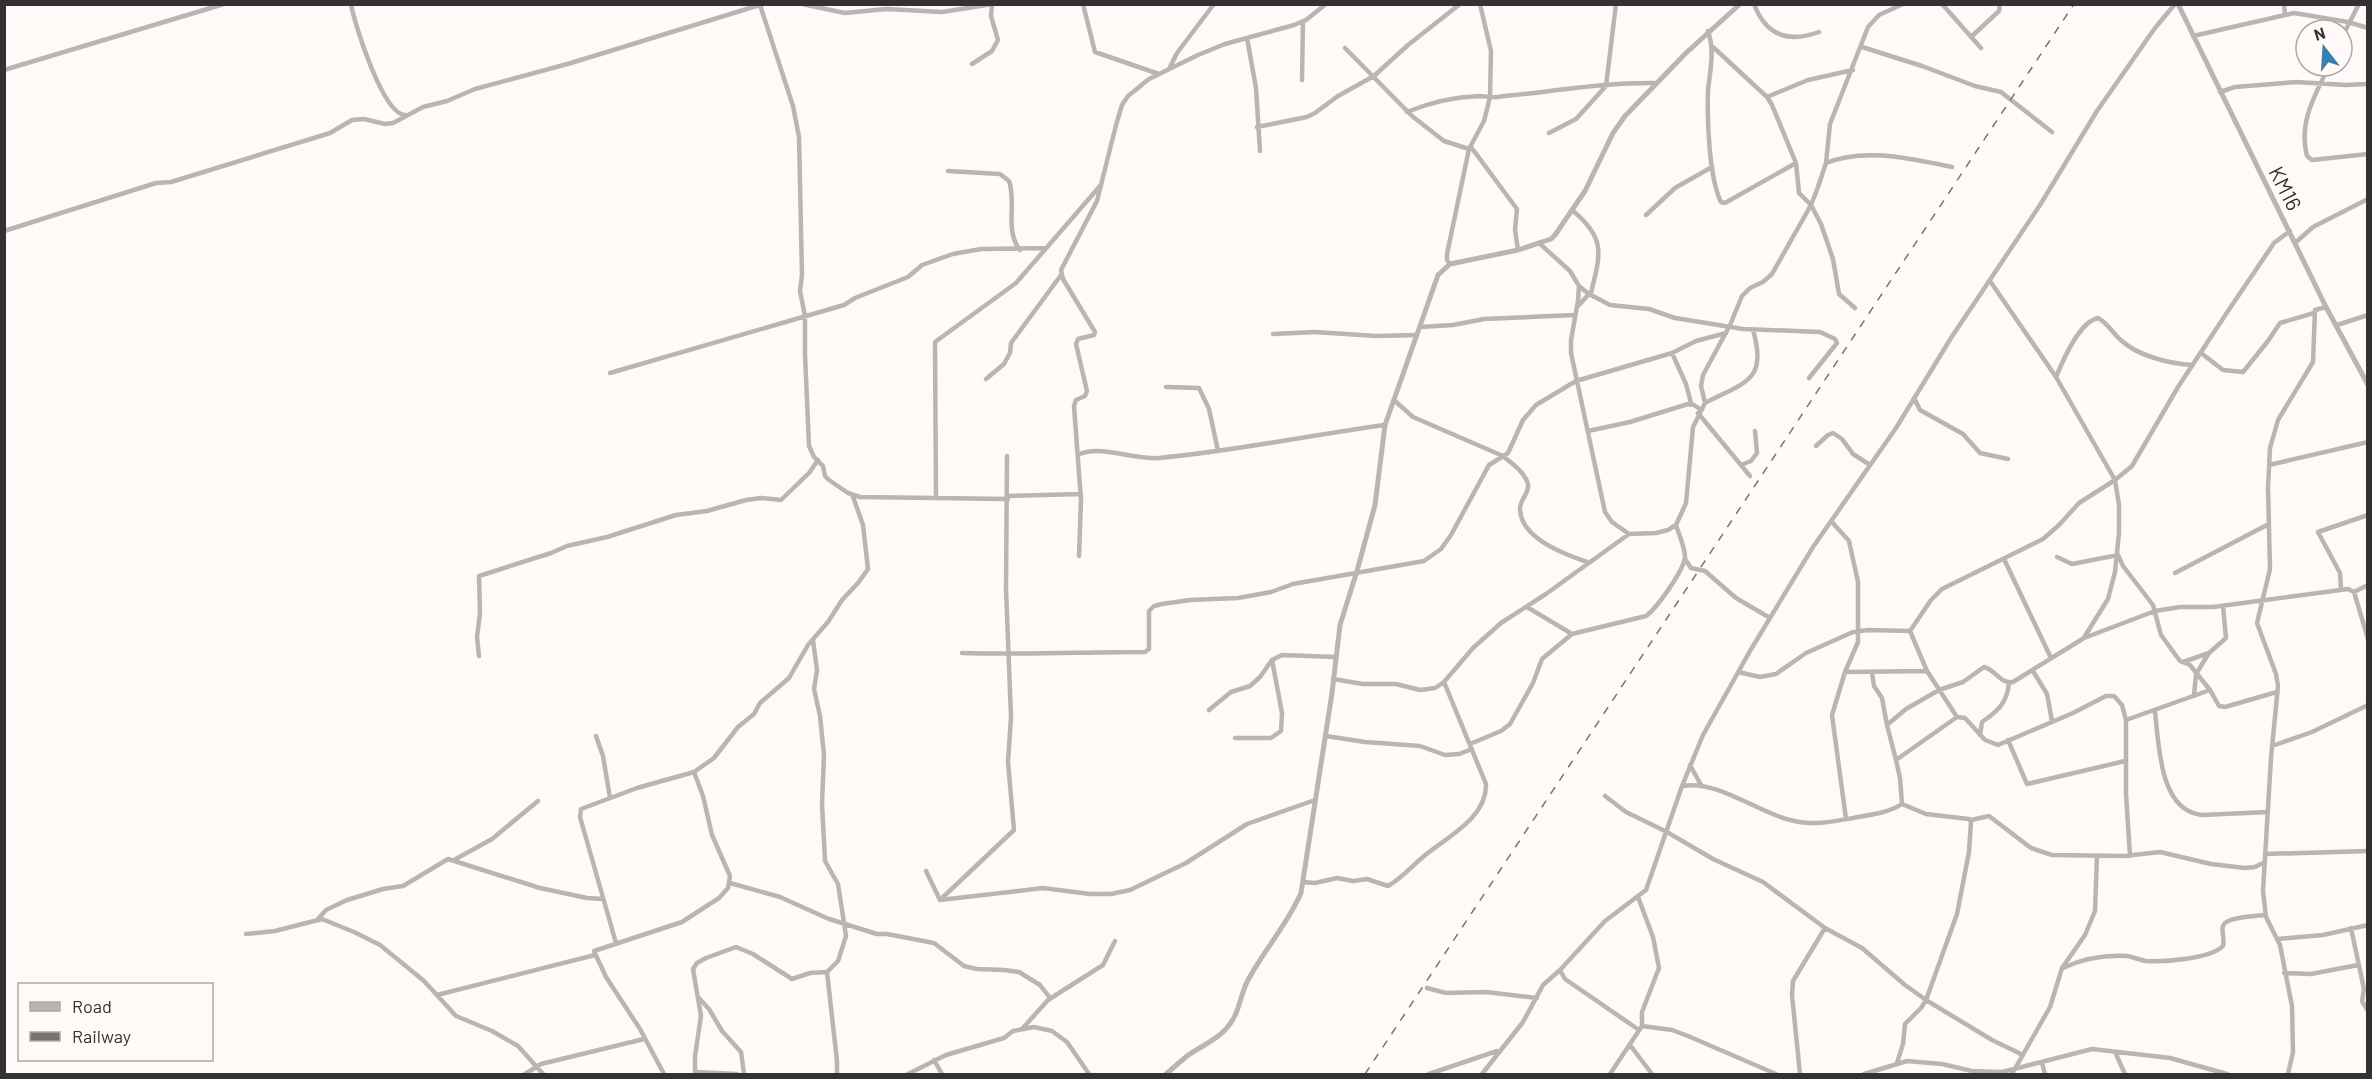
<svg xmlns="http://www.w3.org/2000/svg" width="2372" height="1079" font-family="Barlow,sans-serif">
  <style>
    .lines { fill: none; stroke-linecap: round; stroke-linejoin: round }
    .minor { stroke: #b8b5b5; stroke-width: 4.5 }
    .tertiary { stroke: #b8b5b5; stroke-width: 5 }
    .rail { stroke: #777474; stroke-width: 1.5; stroke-dasharray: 8 8; stroke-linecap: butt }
    .labels { text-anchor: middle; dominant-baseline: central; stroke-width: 6; stroke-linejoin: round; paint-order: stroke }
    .street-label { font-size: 21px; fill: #333131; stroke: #fff9f8 }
  </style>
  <rect width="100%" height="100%" fill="#fff9f8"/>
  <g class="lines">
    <path class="minor" d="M351 4C355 26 383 114 405 115
      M802 4 845 13 886 9 942 12 993 4
      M1083 4 1095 52 1159 74
      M1754 4C1766 36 1789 43 1819 32
      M1942 4 1981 48
      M2284 4 2285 14
      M760 5 793 106 799 137 802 275 800 291 805 316V354L809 446 814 457 823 466 825 476 829 480 848 493 860 497 1008 499
      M1708 31C1715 52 1710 69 1708 91 1707 119 1709 178 1721 202L1725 203 1796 163
      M2193 36 2294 13 2348 22 2368 28
      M2303 36 2306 39
      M1971 37 1999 11 2000 4
      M2342 37 2359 4
      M1247 38 1256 88 1260 151
      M1713 47 1767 97 1772 105 1796 163 1799 193 1811 205 1821 224 1833 259 1839 294 1855 308
      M1862 47 1922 66 1975 86 2001 92 2052 132
      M1345 48 1412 116 1444 141 1469 149
      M972 64 992 51 998 40 991 16 992 5
      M2329 66C2315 95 2298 123 2307 156L2312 160 2368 154
      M1169 69 1177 53 1214 4
      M4 70 224 4
      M1302 80 1303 21
      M2220 92 2235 87 2296 82 2346 85 2368 84
      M1767 97 1808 80 1853 70
      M1407 112C1431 102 1454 97 1479 96 1485 96 1491 98 1497 97 1550 92 1604 82 1657 83
      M1257 127 1307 117 1315 113 1338 96 1374 76 1408 45 1460 4
      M1549 133 1576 119 1606 86 1616 4
      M1471 147 1517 209 1515 230 1518 250
      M1826 163C1865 147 1912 159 1952 167
      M948 171 1000 174 1009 181C1017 203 1004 230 1020 250
      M1573 211C1607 239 1600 255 1591 293
      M1646 215 1675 188 1712 167
      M4 231 156 183 171 182 330 133 352 120 364 119 385 124 393 123 423 107 447 101 475 89 571 63 763 4
      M1539 243 1570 271 1579 286 1578 301 1571 340V353L1605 512 1612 522 1629 534 1656 533 1668 530 1676 525 1686 503 1693 427 1705 403 1701 386 1703 375 1730 325 1742 296 1750 288 1763 282 1772 274 1811 205 1818 187 1826 163 1830 124 1868 27 1879 15 1903 4
      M2295 243 2313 227 2368 199
      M1450 264 1447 260V254L1469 149 1484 121 1490 97 1491 51 1480 4
      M1990 281 2056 377 2115 480 2119 505V533L2115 572 2108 599 2085 636
      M1579 286 1589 294 1610 305 1649 309 1675 318 1743 329 1820 332 1835 339 1837 343 1809 378
      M1578 306 1589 294
      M2337 325 2368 315
      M1420 327 1453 325 1484 319 1574 315
      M1273 334 1315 332 1376 336 1417 335
      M1672 353 1686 384 1691 403
      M2201 353 2223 370 2243 372 2268 341 2280 323 2314 313
      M610 373 844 305 855 298 908 277 922 265 953 254 981 249 1046 248
      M2056 377C2063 360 2079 322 2098 318 2108 323 2113 334 2122 341 2138 356 2171 364 2193 365
      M986 379 1004 364 1010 353 1011 343 1061 275
      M1166 387 1199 388 1209 409 1218 451
      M1914 398 1920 410 1963 434 1980 453 2008 459
      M1395 401 1413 417 1503 456C1511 463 1525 472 1528 484 1530 493 1519 500 1520 510 1522 539 1564 554 1587 562
      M1705 403C1745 382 1768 381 1753 330
      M1698 413 1750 476
      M1588 431 1630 422 1688 404 1694 405 1700 409
      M1816 446 1828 435 1833 433 1842 439 1853 454 1870 465
      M1078 455C1099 444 1134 460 1159 458 1235 451 1310 435 1385 425
      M1741 465 1751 461 1757 453 1755 431
      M2269 465 2368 442
      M1008 496 1081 494
      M936 497 935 342 1016 283 1100 186
      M1831 521 1849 541 1858 582V642L1845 672 1832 715 1846 819
      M1079 556 1081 500 1074 406 1076 400 1085 396 1087 391 1076 344 1078 339 1094 335 1095 332 1063 279 1061 270 1097 201 1116 125 1122 105 1128 96 1149 79 1198 55 1225 44 1294 25 1306 20 1326 4
      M2057 557 2072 564 2118 555 2123 566 2153 605 2161 635 2180 661 2190 665 2210 690
      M1685 559 1691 568 1705 571 1736 598 1770 618
      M2004 559 2051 658
      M2175 573 2267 525
      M2341 589 2340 573 2318 532 2368 515
      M2354 592 2368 585
      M1527 607 1572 634
      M1910 631 1927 671
      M813 640 817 670 814 689 820 716 824 755 822 804 825 861 838 884 846 936 838 961 827 972 837 1061V1074
      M962 653C1023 655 1084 652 1145 652L1149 649V611L1154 606 1162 604 1190 600 1238 598 1271 592 1293 584 1424 561 1441 549 1451 535 1489 465 1508 453 1523 420 1536 405 1576 381 1672 353 1696 341 1726 333
      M479 656 477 637 480 613 479 576 551 553 567 546 607 537 676 515 707 511 746 500 761 498 781 500 809 473 818 460
      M2183 662 2209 653
      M2033 671 2047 694 2052 721
      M1738 672 1760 677 1776 674 1806 653 1853 632 1868 630 1910 631 1931 600 1942 589 2043 539 2059 525 2079 503 2115 480 2132 466 2178 387 2228 311 2274 243 2290 231
      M1845 672 1927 671 1957 717
      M1872 673 1874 686 1882 698 1887 725
      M1333 679 1363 684H1396L1420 690 1435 688 1444 682 1473 648 1501 623 1546 594 1629 534
      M2194 696 2196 674 2209 653 2226 638 2223 606
      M1209 710 1231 692 1250 686 1260 677 1272 660 1282 655 1335 657
      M2155 712C2159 744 2159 811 2202 815L2268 812
      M2126 720 2210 690 2219 706 2225 707 2277 692
      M1980 735 1982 722C1998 711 2007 703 2009 683
      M596 736 603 756 610 798
      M1326 736 1365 742 1420 746 1445 755 1459 754 1472 749
      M1235 738H1271L1281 731 1282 713 1272 660
      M2008 740 2027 784 2125 761
      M1470 744 1501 731 1510 724 1533 683 1542 659 1572 634 1646 616C1657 608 1684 570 1685 557 1685 547 1679 535 1676 525
      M2272 746 2312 732 2368 705
      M1896 760 1887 725 1906 709 1939 690 1963 682 1984 667C1996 670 2000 684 2013 682L2084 638 2155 611 2180 607H2213L2348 589 2354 592 2368 639
      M1690 765 1701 785
      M1682 786C1719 779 1761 816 1799 822 1816 825 1836 821 1853 818 1868 815 1889 813 1902 804
      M1605 796 1626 812 1667 832 1713 859 1763 882 1825 928 1862 948 1905 985 1926 1000 1992 1040 2023 1055
      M1902 804 1900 778 1896 760 1957 717 1965 718 1985 740 1998 745 2073 713 2106 696H2114L2122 705 2126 720V794L2130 856
      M1971 820 1989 816 2031 848 2052 855 2124 856 2160 852 2211 864 2245 868 2255 867 2265 862
      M2265 854 2368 851
      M454 860 492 839 538 801
      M926 871 940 900 1043 888 1090 894H1111L1130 890 1186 863 1247 824 1315 800
      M1303 882 1315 883 1337 878 1353 881 1367 879 1388 886C1401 879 1412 866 1424 856 1447 837 1487 818 1486 784L1444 682
      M730 883 780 897 829 919 877 934H887L934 943 964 966 977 969 1004 970 1019 972 1040 985 1050 998
      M940 900 1014 830 1008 762 1011 717 1006 589 1007 456
      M318 919 326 910 347 900 383 889 403 886 448 859 540 888 587 898 603 899
      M2351 928 2364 989 2362 1001 2368 1011
      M246 934 275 931 322 919 354 932 380 945 396 958 424 981 456 1016 492 1031 518 1046 543 1074
      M2278 939 2323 935 2368 925
      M616 943 580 817 581 809 637 788 694 772 714 758 738 727 754 714 760 703 789 678 808 645 828 622 842 600 858 583 868 569 863 525 852 494
      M2063 968C2082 959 2106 955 2127 956 2134 957 2139 960 2146 961 2164 962 2210 959 2223 946 2225 939 2221 932 2223 926 2225 917 2257 916 2265 915
      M1560 970 1565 979 1639 1030
      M2284 973 2311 974 2358 965
      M1427 988 1446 993 1486 992 1537 998
      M437 995 595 955
      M698 997 709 1009 722 1031 741 1052 744 1074
      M1642 1026 1672 1030 1688 1036 1776 1074
      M1022 1029 1048 1000 1103 965 1115 941
      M1630 1045 1652 1074
      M2115 1052 2125 1074
      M934 1060 942 1074
      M1897 1063 1903 1044 1905 1024 1921 1008 1926 1000 1957 914 1969 852 1971 822 1969 819 1926 814 1902 804
      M2042 1063 2045 1074
      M695 1072 737 1074
      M525 1074 541 1064 644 1039
      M664 1074 640 1029 606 977 594 951 682 922 719 898 728 888 730 876 712 835 703 796 694 772
      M695 1074V1056L701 1016 693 969 697 963 706 958 736 947 753 954 792 979 810 973 827 972
      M908 1074 946 1055 1004 1038 1013 1031 1034 1027 1052 1031 1067 1042 1089 1074
      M1429 1074 1497 1051
      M1482 1074 1523 1022 1543 985 1560 970 1605 921 1646 890 1682 786 1703 735 1750 651 1813 547 1896 428 1951 338 2040 205 2097 111 2155 28 2175 4
      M1610 1074 1642 1026V1012L1659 968 1653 937 1638 897
      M1800 1074 1792 995 1793 981 1825 928
      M1864 1074 1907 1061 1942 1064 1972 1071 2002 1072 2092 1049 2170 1058 2227 1074
      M2012 1074 2050 1007 2062 968 2085 935 2095 911 2097 856
      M2288 1074 2293 1052 2292 1006 2280 945 2266 917 2263 891 2271 758 2278 686 2276 674 2257 623 2270 569 2268 488 2270 448 2278 420 2313 362 2315 310 2326 307"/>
    <path class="tertiary" d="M2178 4 2326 307 2368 385
      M1166 1074C1173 1068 1180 1062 1187 1056 1199 1047 1215 1041 1225 1030 1240 1015 1239 997 1248 980 1264 950 1287 925 1301 893L1332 693 1340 625 1357 571 1375 505 1385 425 1438 275 1450 264 1518 250 1551 239 1555 235 1585 191 1613 133 1625 116 1686 53 1740 4"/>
    <path class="rail" d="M1365 1074 2074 4"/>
  </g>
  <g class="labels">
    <g class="street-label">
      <text transform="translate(2286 188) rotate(63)">KM16</text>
    </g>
  </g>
  <rect width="2372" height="1079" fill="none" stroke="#333131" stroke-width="12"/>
  <rect x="18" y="983" width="195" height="78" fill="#fff9f8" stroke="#ada9a8" stroke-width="1.5"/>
  <rect x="30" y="1002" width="30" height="9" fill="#b8b5b5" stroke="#ada9a8" stroke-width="1.5"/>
  <text x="72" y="1013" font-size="18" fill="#333131">Road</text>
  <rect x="30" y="1032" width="30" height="9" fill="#777474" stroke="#ada9a8" stroke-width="1.5"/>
  <text x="72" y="1043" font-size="18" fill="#333131">Railway</text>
  <g transform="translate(2324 48) rotate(343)"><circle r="28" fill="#fff9f8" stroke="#ada9a8" stroke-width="1.5"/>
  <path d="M0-4.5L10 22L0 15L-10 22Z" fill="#3681b4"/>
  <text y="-9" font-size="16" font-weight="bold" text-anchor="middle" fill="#333131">N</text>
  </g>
</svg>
